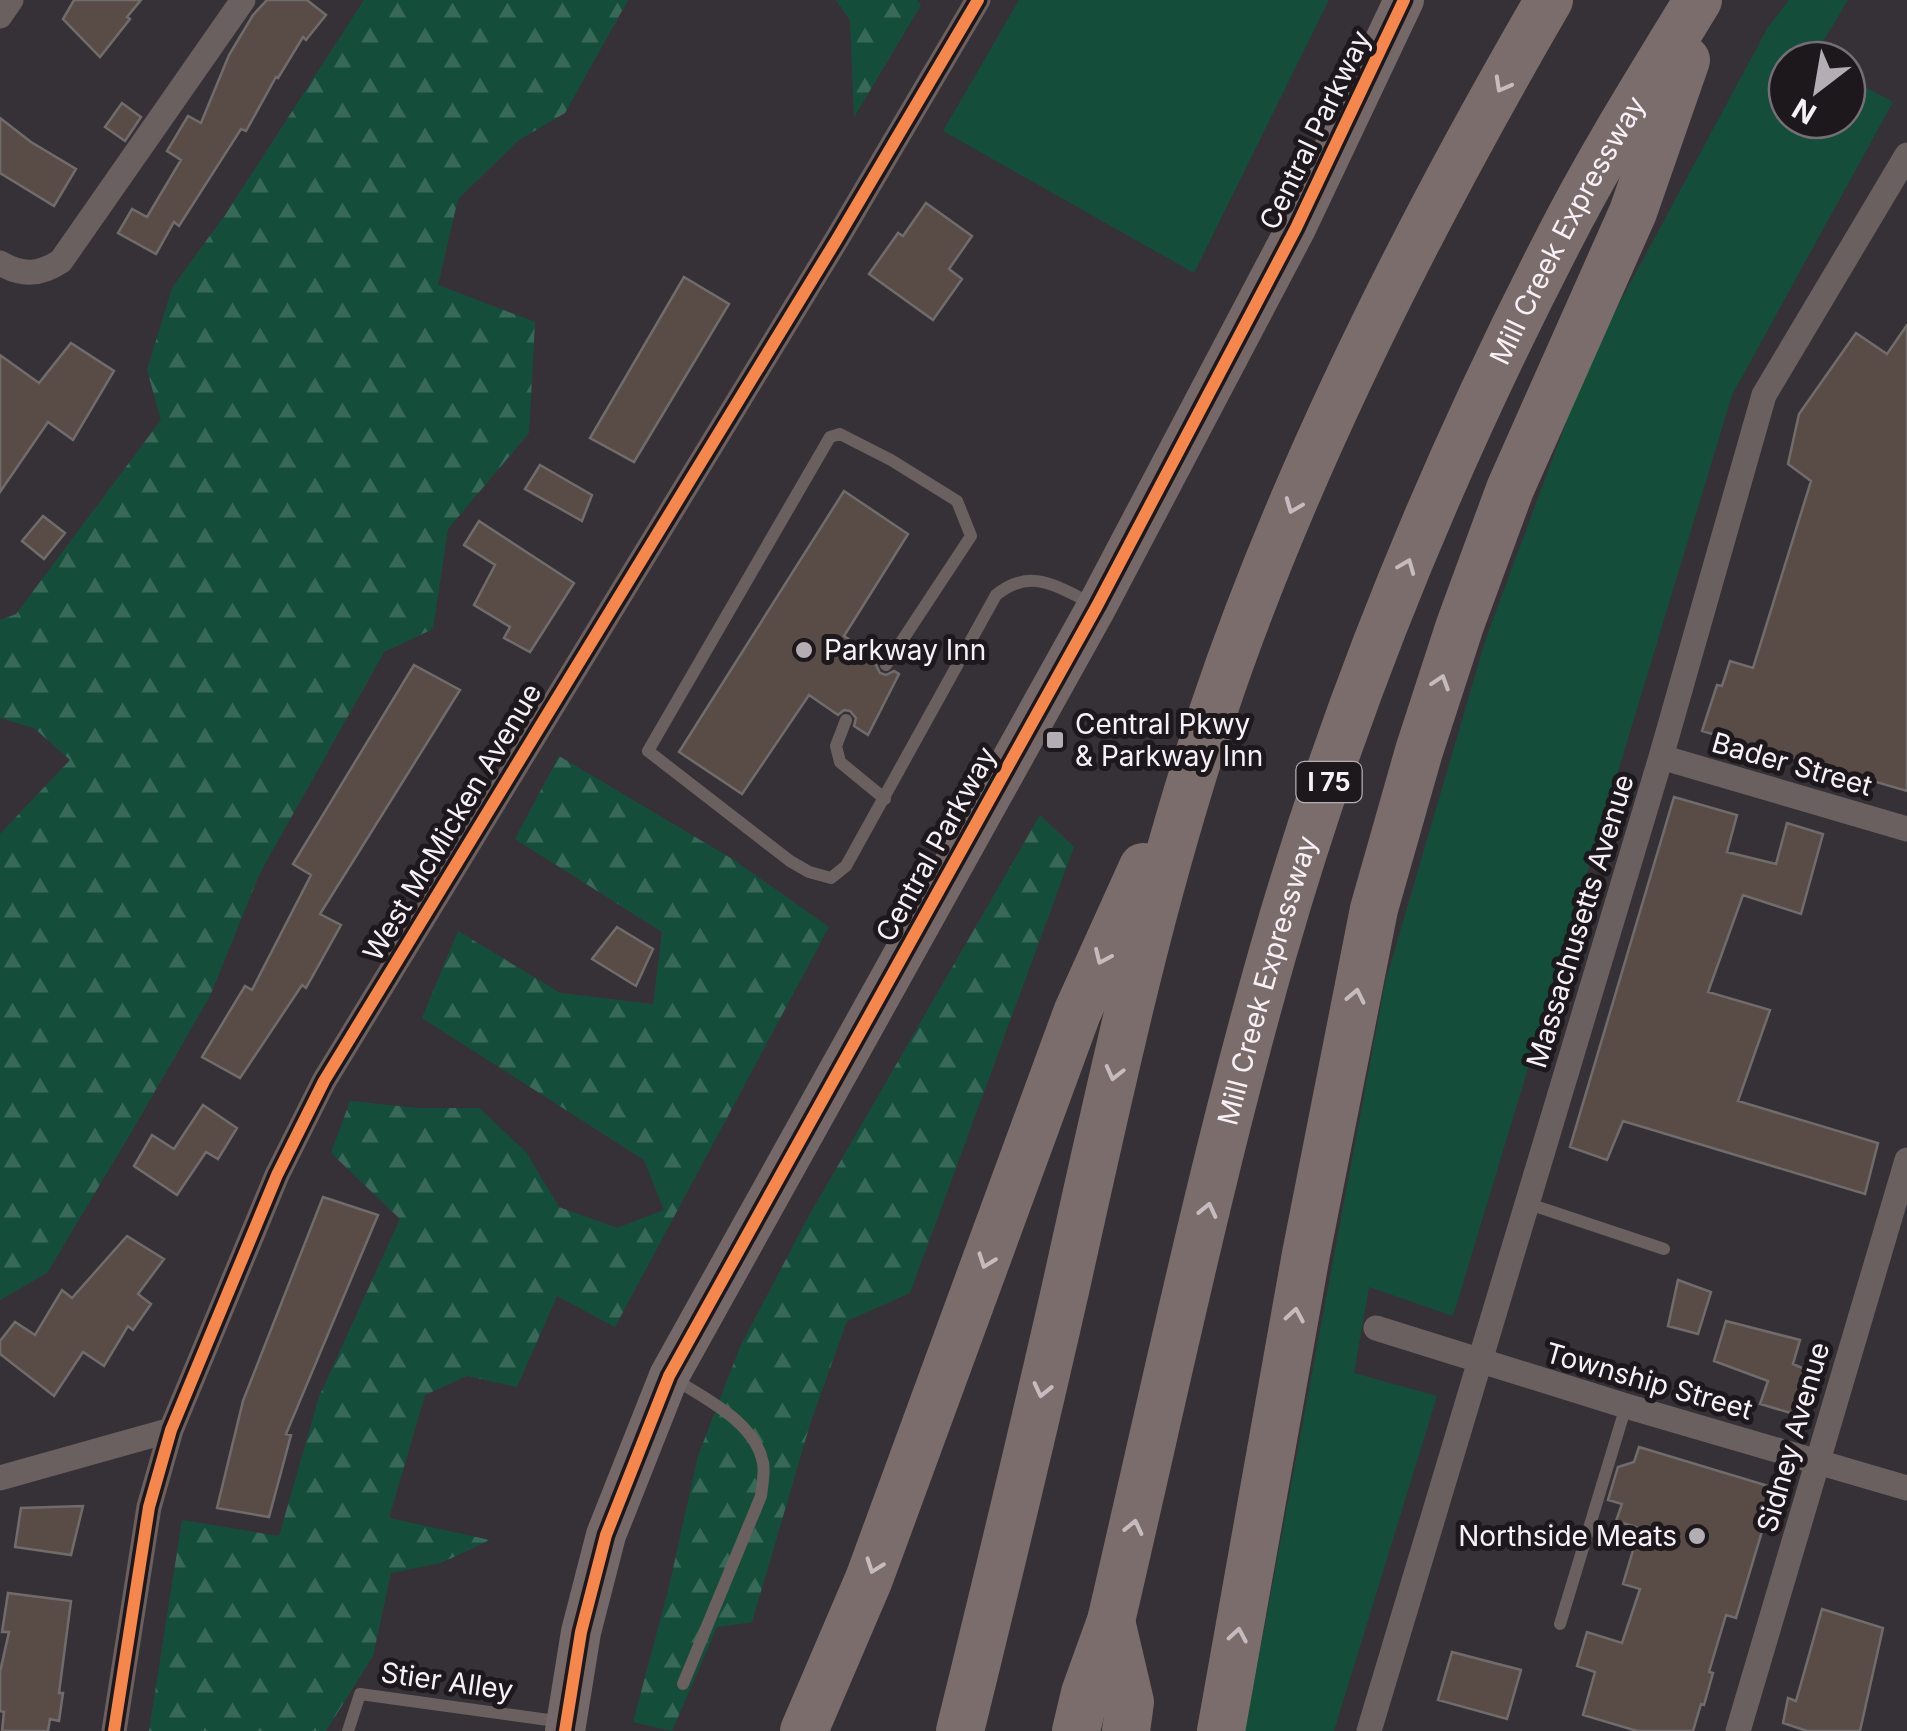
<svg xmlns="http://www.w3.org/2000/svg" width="1907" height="1731" font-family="Inter,sans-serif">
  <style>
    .green { fill: #144e3b }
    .forest { fill: url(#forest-firs) }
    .building { fill: #594c47; stroke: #716c6c; stroke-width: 2.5 }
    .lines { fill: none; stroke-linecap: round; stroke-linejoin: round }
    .lane { stroke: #6a6060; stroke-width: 12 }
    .street { stroke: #6a6060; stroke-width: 25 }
    .primary { stroke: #756868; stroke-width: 40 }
    .highway { stroke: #7c6d6d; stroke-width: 48 }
    .cycleway-casing { stroke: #1d181c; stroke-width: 19 }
    .cycleway { stroke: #f5874c; stroke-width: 12 }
    .oneway { stroke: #c6bcc0 }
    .poi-dot { fill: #b4adb3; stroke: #1d181c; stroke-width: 4 }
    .labels { text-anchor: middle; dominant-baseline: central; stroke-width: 10; stroke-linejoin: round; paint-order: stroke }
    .shield { fill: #1d181c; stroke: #b6afb5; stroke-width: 2.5 }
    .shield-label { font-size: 25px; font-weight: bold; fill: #f8f0f7 }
    .street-label { font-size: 28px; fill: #f8f0f7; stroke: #1d181c }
    .poi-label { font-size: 28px; fill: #f8f0f7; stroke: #1d181c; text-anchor: start }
  </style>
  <defs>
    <pattern id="forest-firs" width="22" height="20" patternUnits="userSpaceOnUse" patternTransform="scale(2.5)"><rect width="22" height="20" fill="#144e3b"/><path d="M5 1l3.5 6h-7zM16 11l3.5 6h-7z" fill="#376858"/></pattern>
  </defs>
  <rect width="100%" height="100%" fill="#363136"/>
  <path class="green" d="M1019 0H1329L1194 273 943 131Z
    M1789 0H1848L1813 58 1816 60H1787V120H1847V77L1893 102 1732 395 1453 1316 1369 1287 1354 1373 1437 1396 1334 1731H1245L1385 983 1486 638 1590 358 1768 27Z"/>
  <path class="forest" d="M364 0H628L565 113 519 140 458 199 438 285 535 322 529 433 448 529 433 629 384 652 260 873 210 996 132 1131 47 1273 0 1300V834L70 760 34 728 0 718V620L16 614 161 420 147 370 172 288 225 215Z
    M836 0H917L921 5 854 117 850 20Z
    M559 756 734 860 829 927 615 1327 557 1296 517 1387 467 1376 425 1395 389 1518 490 1540 441 1563 391 1573 373 1656 326 1731H149L182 1520 279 1536 319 1397 400 1219 331 1153 350 1101 418 1108H479L526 1152 559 1207 617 1228 664 1210 644 1160 422 1018 458 931 560 993 653 1004 662 932 515 839Z
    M1040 815 1074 847 910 1293 847 1321 811 1421 752 1622 717 1627 672 1731 633 1722 668 1591 698 1456 740 1347 806 1221Z"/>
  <path class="building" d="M74 0H141L127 17 130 19 100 57 63 19Z
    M267 0H307L326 15 306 40 303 37 278 78 276 77 246 131 241 129 179 226 174 222 156 254 118 233 132 209 147 217 181 160 167 151 188 116 201 123 229 55 253 15Z
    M122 103 141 117 125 141 105 127Z
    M0 118 31 142 76 169 54 206 0 173Z
    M926 203 972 236 949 269 962 279 933 320 869 274 898 233 903 236Z
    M684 277 729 304 634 462 590 438Z
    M1907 325V791L1702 731 1717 685 1722 686 1730 661 1753 668 1811 481 1788 464 1799 414 1856 333 1887 354Z
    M71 343 114 371 73 440 48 422 0 492V355L39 383Z
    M540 465 592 495 582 521 525 489Z
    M844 491 908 534 844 636 878 659 876 665 880 673 886 675 894 671 899 674 868 735 854 726 856 718 850 711 844 710 838 715 809 695 742 794 679 752Z
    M43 516 65 533 44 559 22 541Z
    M479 521 574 583 530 652 504 638 510 627 474 605 495 565 464 545Z
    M414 665 460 690 320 914 341 925 306 988 302 985 240 1078 202 1057 245 986 252 990 311 875 293 864Z
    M1674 797 1737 815 1727 852 1776 864 1787 823 1823 834 1801 914 1743 895 1708 992 1770 1010 1738 1101 1878 1143 1865 1194 1623 1121 1607 1160 1570 1147Z
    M617 927 653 949 636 986 592 959Z
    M203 1105 237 1128 218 1159 206 1152 177 1195 134 1166 152 1135 174 1149Z
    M323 1197 378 1215 286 1434 291 1435 269 1517 217 1508 243 1401Z
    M127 1236 164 1259 138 1294 151 1304 133 1330 128 1326 104 1366 83 1352 54 1396 0 1354V1341L15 1322 35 1335 62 1290 72 1298Z
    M1678 1280 1711 1292 1698 1334 1668 1326Z
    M1726 1321 1800 1340 1793 1364 1809 1371 1794 1414 1760 1404 1768 1381 1714 1361Z
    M1639 1447 1775 1488 1736 1618 1726 1615 1709 1672 1713 1673 1704 1705 1701 1704 1693 1731H1637L1583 1715 1595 1672 1577 1666 1587 1632 1622 1643 1640 1589 1623 1584 1634 1547 1630 1545 1636 1527 1616 1521 1622 1504 1608 1500 1618 1467 1634 1462Z
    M83 1506 71 1555 15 1547 21 1508Z
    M8 1593 71 1601 59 1693H63L59 1721 50 1719 48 1731H2L4 1712 0 1711V1672L9 1632H2Z
    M1822 1609 1883 1628 1860 1731H1807L1783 1723 1788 1698 1796 1701Z
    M1452 1652 1521 1670 1507 1719 1438 1700Z"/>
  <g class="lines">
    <path class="lane" d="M886 665 971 536 957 501 891 460 840 434 830 437 648 751 790 861 809 872 831 878 846 866 996 595C1031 567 1055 586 1091 603
      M846 720 836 746 840 762 885 799
      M1526 1203 1664 1249
      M676 1380C707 1400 756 1423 763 1463 765 1473 762 1486 761 1496L683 1684
      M1560 1624 1626 1406
      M348 1731 360 1694 563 1722"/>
    <path class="street" d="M0 16 11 0
      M0 263C22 276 40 275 61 261L243 0
      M1661 757 1907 829
      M1376 1328 1626 1406 1907 1488
      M0 1478 171 1430
      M114 1731 149 1507 171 1430 277 1175 324 1081 837 239 978 0
      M1369 1731 1661 757 1764 395 1907 155
      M1738 1731 1907 1160"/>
    <path class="primary" d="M565 1731 581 1632 606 1535 669 1376 1097 606 1296 228 1404 0"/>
    <g class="highway">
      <path d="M1111 1621 1130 1702 1126 1731"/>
      <path d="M804 1731 869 1579 1077 1013 1143 867"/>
      <path d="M960 1731C997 1581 1033 1432 1067 1282 1110 1089 1151 896 1214 709 1296 465 1420 222 1549 0"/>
      <path id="s1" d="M1076 1731 1085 1693 1111 1621C1163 1398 1210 1173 1273 952 1343 707 1441 468 1558 241 1600 158 1650 79 1698 0"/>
      <path d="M1221 1731 1306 1254 1374 909 1419 751 1460 625 1510 489 1633 212 1686 60"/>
    </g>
    <defs>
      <path id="cycleway" d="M114 1731 149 1507 171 1430 277 1175 324 1081 837 239 978 0
        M565 1731 581 1632 606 1535 669 1376 1097 606 1296 228 1404 0"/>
    </defs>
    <use href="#cycleway" class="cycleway-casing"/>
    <use href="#cycleway" class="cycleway"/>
  </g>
  <defs><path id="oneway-chevron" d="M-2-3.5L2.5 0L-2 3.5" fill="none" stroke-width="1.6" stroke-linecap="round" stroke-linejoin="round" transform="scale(2.5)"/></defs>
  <g class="oneway">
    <use href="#oneway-chevron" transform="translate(1502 85) rotate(119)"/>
    <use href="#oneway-chevron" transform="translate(1293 506) rotate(112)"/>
    <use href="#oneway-chevron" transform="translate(1407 566) rotate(-68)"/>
    <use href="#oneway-chevron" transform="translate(1441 682) rotate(-72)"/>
    <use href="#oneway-chevron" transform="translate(1102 957) rotate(114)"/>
    <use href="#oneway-chevron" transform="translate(1356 996) rotate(-78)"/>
    <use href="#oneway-chevron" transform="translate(1114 1073) rotate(104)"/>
    <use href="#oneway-chevron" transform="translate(1208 1210) rotate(-77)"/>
    <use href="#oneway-chevron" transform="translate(986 1261) rotate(110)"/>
    <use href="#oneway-chevron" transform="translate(1295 1315) rotate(-80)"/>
    <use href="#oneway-chevron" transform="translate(1042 1390) rotate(103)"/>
    <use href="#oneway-chevron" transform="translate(1134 1527) rotate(-77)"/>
    <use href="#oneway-chevron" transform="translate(874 1566) rotate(110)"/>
    <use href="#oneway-chevron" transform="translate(1238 1635) rotate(-80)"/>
  </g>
  <g class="poi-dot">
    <circle cx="804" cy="650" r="10"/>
    <rect x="1045" y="730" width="20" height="20" rx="5"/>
    <circle cx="1697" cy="1536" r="10"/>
  </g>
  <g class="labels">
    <rect class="shield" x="1296.5" y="762" width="65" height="40" rx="8"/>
    <g class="shield-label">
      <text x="1329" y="782">I 75</text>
    </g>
    <g class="street-label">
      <text transform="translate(1315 130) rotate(-64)">Central Parkway</text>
      <text stroke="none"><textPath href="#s1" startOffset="1585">Mill Creek Expressway</textPath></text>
      <text transform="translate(1792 764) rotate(16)">Bader Street</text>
      <text transform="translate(452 822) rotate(-59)">West McMicken Avenue</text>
      <text transform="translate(936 844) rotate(-61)">Central Parkway</text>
      <text transform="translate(1580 921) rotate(-73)">Massachusetts Avenue</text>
      <text stroke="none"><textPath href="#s1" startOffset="775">Mill Creek Expressway</textPath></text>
      <text transform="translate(1649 1381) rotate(16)">Township Street</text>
      <text transform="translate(1793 1437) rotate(-74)">Sidney Avenue</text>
      <text transform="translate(447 1681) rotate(8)">Stier Alley</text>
    </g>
    <g class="poi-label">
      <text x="824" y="650">Parkway Inn</text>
      <text x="1075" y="724">Central Pkwy<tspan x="1075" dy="32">&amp; Parkway Inn</tspan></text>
      <text x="1677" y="1536" text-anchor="end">Northside Meats</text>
    </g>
  </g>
  <g transform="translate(1817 90) rotate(211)"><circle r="48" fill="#1d181c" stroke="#756e74" stroke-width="2.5"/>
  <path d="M0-8L18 38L0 25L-18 38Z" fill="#b4adb3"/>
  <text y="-15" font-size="28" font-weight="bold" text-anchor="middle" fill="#f8f0f7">N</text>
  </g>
</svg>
